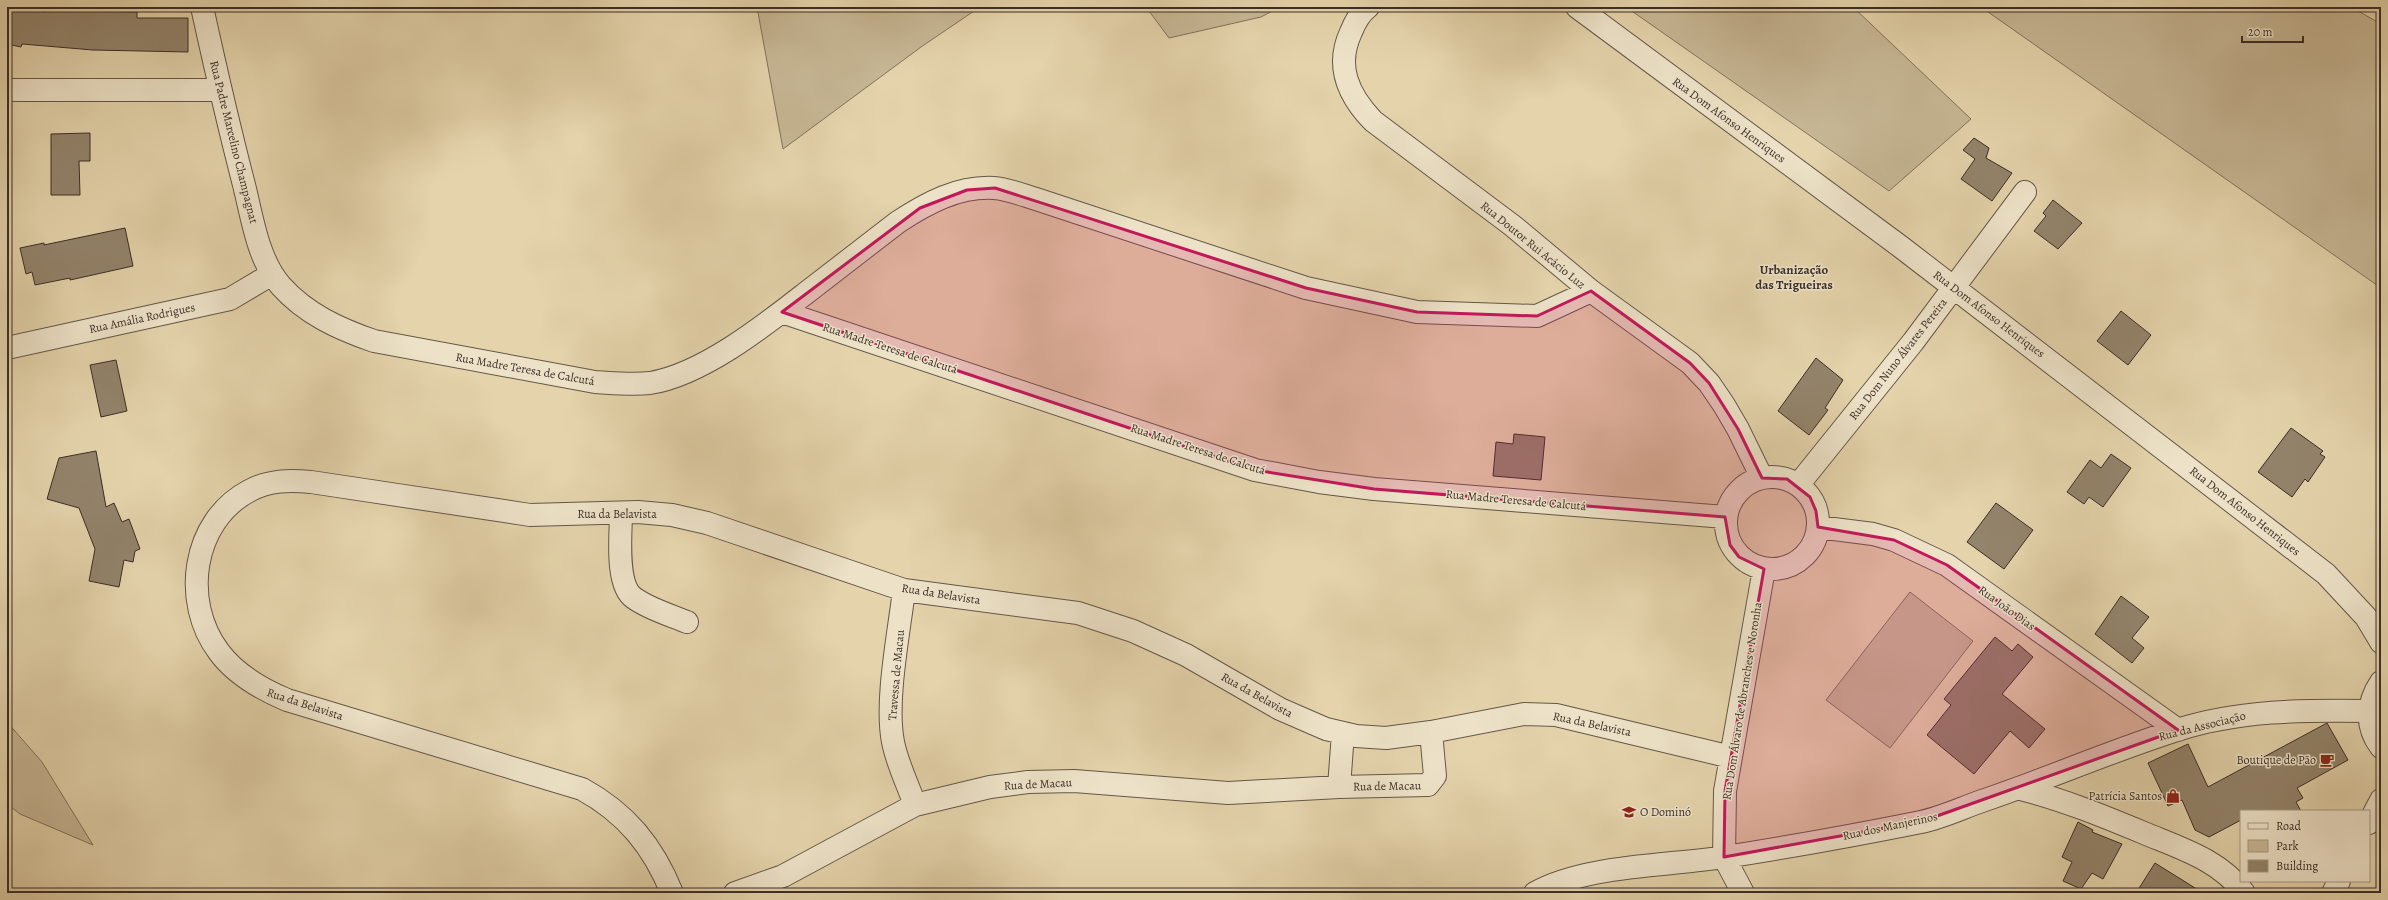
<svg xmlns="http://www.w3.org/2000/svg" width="2388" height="900" font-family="Alegreya,serif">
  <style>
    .green { fill: #c7b795; stroke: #81725e }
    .building { fill: #93846c; stroke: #3b2e27 }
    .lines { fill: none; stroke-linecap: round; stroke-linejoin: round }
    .minor-casing { stroke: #655748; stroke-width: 24 }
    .tertiary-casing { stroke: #655748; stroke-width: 24 }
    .minor { stroke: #ede2c8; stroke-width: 22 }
    .tertiary { stroke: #ede2c8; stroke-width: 22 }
    .marked { fill: #c2185b; fill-opacity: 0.2; stroke: #c2185b; stroke-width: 3; stroke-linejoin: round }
    .labels { text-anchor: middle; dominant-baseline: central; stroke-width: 3; stroke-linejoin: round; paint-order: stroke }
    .street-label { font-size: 12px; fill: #3b2e27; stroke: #ede2c8 }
    .poi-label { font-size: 12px; fill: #3b2e27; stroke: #ede2c8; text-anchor: end }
    .neighbourhood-label { font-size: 13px; font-weight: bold; fill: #3b2e27; stroke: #ede2c8 }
  </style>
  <rect width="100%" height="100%" fill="#e4d3ab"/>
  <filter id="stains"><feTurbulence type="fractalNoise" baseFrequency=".005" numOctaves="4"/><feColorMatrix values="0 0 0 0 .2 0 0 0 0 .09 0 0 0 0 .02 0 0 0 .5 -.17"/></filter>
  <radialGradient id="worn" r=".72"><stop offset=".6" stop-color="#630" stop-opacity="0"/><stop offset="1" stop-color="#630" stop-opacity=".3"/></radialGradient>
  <path class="green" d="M757 7H980L921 47 783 149Z
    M1146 7H1280L1261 17 1169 38Z
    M1626 7H1853L1971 119 1889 191Z
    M1981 7H2351L2381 24V288Z
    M1910 592 1973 641 1890 748 1826 700Z
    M7 722 42 762 93 845 20 814 7 804Z"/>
  <path class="building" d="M7 7 46 12V7H85V11L137 12V18H188V52L93 50 22 44 21 47 7 44Z
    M90 133V161H79L80 195H51V134Z
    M1974 138 1989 148 1986 158 2012 173 1992 201 1961 179 1975 159 1963 150Z
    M2053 200 2082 223 2058 249 2034 231 2046 216 2043 213Z
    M125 228 133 266 70 280V278L35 285 32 272 26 274 20 248 44 243V245Z
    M2121 311 2151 335 2128 365 2097 341Z
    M1816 358 1843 380 1825 408 1828 410 1809 435 1778 411Z
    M116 360 127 411 101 417 90 365Z
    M2291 428 2323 451 2320 454 2325 457 2308 482 2305 479 2292 497 2258 472Z
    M1514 434 1545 437 1541 480 1493 476 1496 442 1513 444Z
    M96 451 106 507 114 503 122 522 129 519 140 549 135 551 133 562 124 560 119 587 89 581 95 549 79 508 47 499 59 458Z
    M2111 454 2131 468 2103 507 2089 497 2084 504 2067 492 2090 460 2101 468Z
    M1996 503 2033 530 2004 569 1967 542Z
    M2121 596 2149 617 2132 638 2144 648 2132 663 2095 634Z
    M1995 637 2012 651 2018 644 2033 657 2002 694 2045 729 2029 748 2010 731 1974 774 1927 735 1951 705 1944 699Z
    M2327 723 2348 760 2297 788 2303 798 2296 802 2301 811H2241V820L2209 837 2195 830 2182 800 2168 806 2148 763 2188 744 2208 787Z
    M2078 822 2093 830 2092 832 2122 844 2103 879 2092 873 2081 889 2063 881 2072 862 2062 857Z
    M2155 863 2203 893H2136Z"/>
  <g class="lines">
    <defs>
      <path id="minor" d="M202 7C215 66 228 123 243 181 252 215 257 259 281 286 306 314 339 329 374 341L595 382C613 383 632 385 650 383 702 375 765 325 806 293 837 269 867 246 898 222 927 203 958 186 994 188 1008 189 1023 195 1036 199L1306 288 1417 312 1537 316 1591 291
        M1368 7C1360 13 1355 22 1351 32 1335 66 1348 95 1373 121L1513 226 1591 291 1690 363 1709 383 1724 405 1738 429 1762 478
        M1577 7 1901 247 2326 574 2366 617 2381 642
        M7 90H220
        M782 312 1255 470 1319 482 1374 489 1725 517
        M7 348 230 299 272 274
        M1726 523a46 46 0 1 1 92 0a46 46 0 1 1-92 0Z
        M1798 485 1913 342 2025 192
        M621 513C621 533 615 585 634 598 649 609 670 615 687 622
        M1818 527 1873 534 1894 540 1947 565 2178 730
        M904 590C899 633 885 701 893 742 897 763 908 785 915 805
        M1339 787 1428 785 1435 776 1431 732
        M2021 789C2064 800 2103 816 2144 833 2180 848 2220 860 2244 893
        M672 893C653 846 626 813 582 789L287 700C261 689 236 675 219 652 181 602 192 521 249 491 269 480 290 480 311 482L530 515 638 512 672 515 707 523 904 590 1078 613 1133 631 1186 655 1280 709 1326 729 1356 736 1386 738 1431 732 1524 714 1556 715 1731 757
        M735 893 783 876 915 805 990 787 1028 782 1074 781 1228 793 1339 787 1343 733
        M1535 893C1584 865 1668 866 1725 857 1790 847 1856 835 1921 822 1941 818 1962 808 1982 801 2047 779 2111 751 2177 730 2239 710 2304 710 2369 711
        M1743 893 1724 857 1725 791 1764 569"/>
      <path id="tertiary" d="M2381 682C2367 703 2365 726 2381 747
        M2369 823 2381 800
        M2333 893 2339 881"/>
    </defs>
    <use href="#minor" class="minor-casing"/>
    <use href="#tertiary" class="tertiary-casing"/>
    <use href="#minor" class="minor"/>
    <use href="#tertiary" class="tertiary"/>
  </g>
  <path class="marked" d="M995 188 1306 288 1417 312 1537 316 1591 291 1690 363 1709 383 1738 429 1762 478 1787 479 1810 497 1816 511 1818 527 1894 540 1947 565 2178 730 1923 821 1724 857 1725 791 1764 569 1739 557 1730 545 1725 517 1374 489 1255 470 782 312 920 208 967 190Z"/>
  <defs>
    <symbol id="cafe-bare" viewBox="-9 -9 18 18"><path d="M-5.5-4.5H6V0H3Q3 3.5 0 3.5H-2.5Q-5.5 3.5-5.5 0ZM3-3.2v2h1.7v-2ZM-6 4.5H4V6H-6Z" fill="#8f2418" stroke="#ede2c8" stroke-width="2.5" paint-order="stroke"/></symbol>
    <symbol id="shop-bare" viewBox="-9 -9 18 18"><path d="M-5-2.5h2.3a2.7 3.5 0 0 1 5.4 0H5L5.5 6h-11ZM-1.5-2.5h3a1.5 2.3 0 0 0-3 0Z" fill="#8f2418" stroke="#ede2c8" stroke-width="2.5" paint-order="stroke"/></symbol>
    <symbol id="school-bare" viewBox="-9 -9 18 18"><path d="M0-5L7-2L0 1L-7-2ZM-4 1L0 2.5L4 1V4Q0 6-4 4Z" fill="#8f2418" stroke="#ede2c8" stroke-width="2.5" paint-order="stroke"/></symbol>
  </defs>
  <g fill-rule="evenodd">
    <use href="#cafe-bare" x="2317" y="750" width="20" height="20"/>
    <use href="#shop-bare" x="2163" y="786" width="20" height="20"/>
    <use href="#school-bare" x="1619" y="802" width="20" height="20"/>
  </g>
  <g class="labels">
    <g class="street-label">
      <text transform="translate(1729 120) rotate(36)">Rua Dom Afonso Henriques</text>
      <text transform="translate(234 142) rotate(76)">Rua Padre Marcelino Champagnat</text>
      <text transform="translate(1533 245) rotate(39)">Rua Doutor Rui Acácio Luz</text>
      <text transform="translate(1989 314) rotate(37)">Rua Dom Afonso Henriques</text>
      <text transform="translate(142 318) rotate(-12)">Rua Amália Rodrigues</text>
      <text transform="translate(890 348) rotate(18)">Rua Madre Teresa de Calcutá</text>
      <text transform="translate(1898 359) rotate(-52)">Rua Dom Nuno Álvares Pereira</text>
      <text transform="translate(525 369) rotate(10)">Rua Madre Teresa de Calcutá</text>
      <text transform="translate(1198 449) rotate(18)">Rua Madre Teresa de Calcutá</text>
      <text transform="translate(1516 500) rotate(5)">Rua Madre Teresa de Calcutá</text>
      <text transform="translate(2245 511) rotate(38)">Rua Dom Afonso Henriques</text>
      <text x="617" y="514">Rua da Belavista</text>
      <text transform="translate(941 594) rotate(9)">Rua da Belavista</text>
      <text transform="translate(2007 608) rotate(36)">Rua João Dias</text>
      <text transform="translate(896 675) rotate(-85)">Travessa de Macau</text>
      <text transform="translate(1257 695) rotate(29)">Rua da Belavista</text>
      <text transform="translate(1742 701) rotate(-81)">Rua Dom Álvaro de Abranches e Noronha</text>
      <text transform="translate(305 704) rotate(18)">Rua da Belavista</text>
      <text transform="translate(1592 724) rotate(12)">Rua da Belavista</text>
      <text transform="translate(2202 726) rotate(-14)">Rua da Associação</text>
      <text transform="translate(1038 784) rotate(-3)">Rua de Macau</text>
      <text transform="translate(1387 786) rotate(-1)">Rua de Macau</text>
      <text transform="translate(1890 826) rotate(-12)">Rua dos Manjerinos</text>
    </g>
    <g class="poi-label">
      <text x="2316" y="760">Boutique de Pão</text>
      <text x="2162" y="796">Patrícia Santos</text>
      <text x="1640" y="812" text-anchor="start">O Dominó</text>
    </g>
    <g class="neighbourhood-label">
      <text x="1794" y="269">Urbanização<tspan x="1794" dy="15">das Trigueiras</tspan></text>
    </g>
  </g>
  <rect width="2388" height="900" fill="none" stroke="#e4d3ab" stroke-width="24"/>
  <rect x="8" y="8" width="2372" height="884" fill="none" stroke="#3b2e27" stroke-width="2"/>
  <rect x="12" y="12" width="2364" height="876" fill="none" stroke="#3b2e27"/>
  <rect x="2240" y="810" width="130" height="72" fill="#ede2c8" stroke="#a69a88"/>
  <rect x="2248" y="823" width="20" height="6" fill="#ede2c8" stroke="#a69a88"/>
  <text x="2276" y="830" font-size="12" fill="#3b2e27">Road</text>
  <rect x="2248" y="840" width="20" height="12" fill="#c7b795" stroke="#a69a88"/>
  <text x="2276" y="850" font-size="12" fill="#3b2e27">Park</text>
  <rect x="2248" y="860" width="20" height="12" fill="#93846c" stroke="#a69a88"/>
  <text x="2276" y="870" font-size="12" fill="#3b2e27">Building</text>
  <path d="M2242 36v6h61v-6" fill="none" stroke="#3b2e27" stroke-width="2"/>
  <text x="2248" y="36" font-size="12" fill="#3b2e27" stroke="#ede2c8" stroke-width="3" paint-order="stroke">20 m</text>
  <rect width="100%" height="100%" filter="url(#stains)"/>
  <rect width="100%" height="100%" fill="url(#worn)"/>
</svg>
